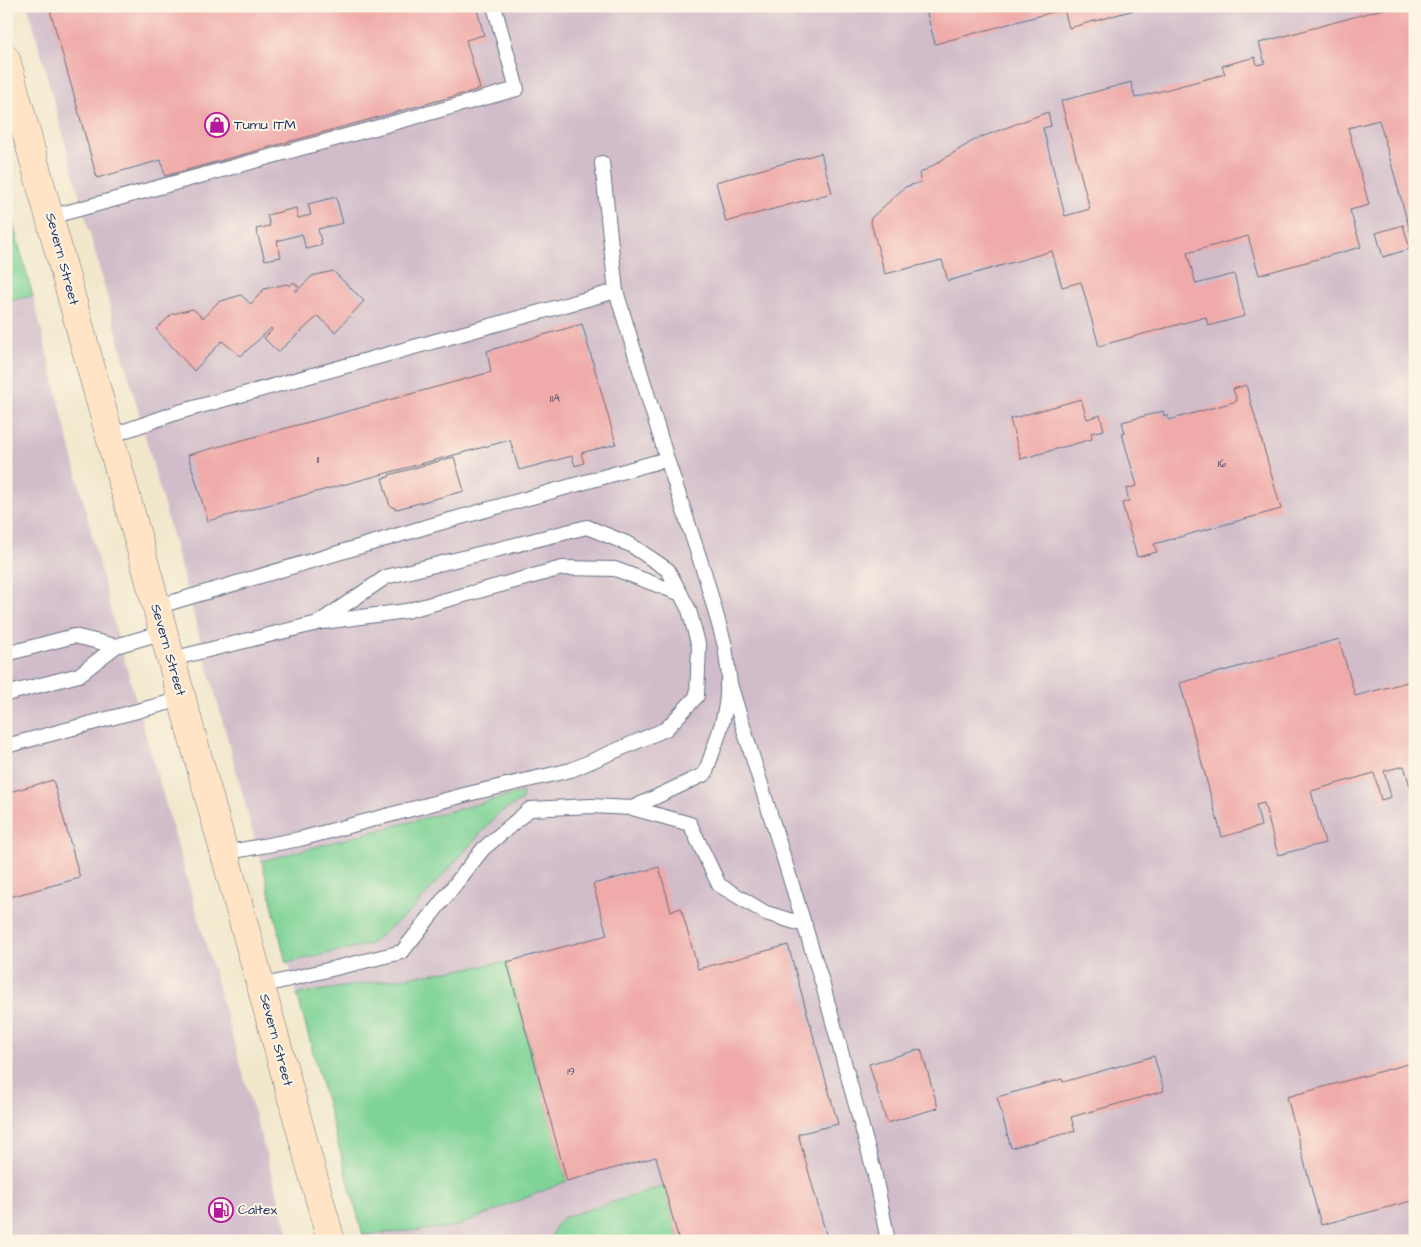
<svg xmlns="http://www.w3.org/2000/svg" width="1421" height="1247" font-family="'Architects Daughter',sans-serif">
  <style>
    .industrial { fill: #d1bdca }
    .green { fill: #7ed396; stroke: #4c817a }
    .building { fill: #efaaa9 }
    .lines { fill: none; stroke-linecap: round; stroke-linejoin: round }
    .lane-casing { stroke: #667084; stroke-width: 16 }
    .secondary-casing { stroke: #667084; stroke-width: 29 }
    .lane { stroke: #fff; stroke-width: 14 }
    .secondary { stroke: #ffe4c6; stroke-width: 28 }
    .labels { text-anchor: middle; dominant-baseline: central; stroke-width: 4; stroke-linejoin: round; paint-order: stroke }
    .number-label { font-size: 11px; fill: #504e71 }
    .poi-label { font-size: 14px; fill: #1b2f5e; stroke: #fcf5e5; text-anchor: start }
    .street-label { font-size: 14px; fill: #1b2f5e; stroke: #fcf5e5 }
  </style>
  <rect width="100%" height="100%" fill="#fcf5e5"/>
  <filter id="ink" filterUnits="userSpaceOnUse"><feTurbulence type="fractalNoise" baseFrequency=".02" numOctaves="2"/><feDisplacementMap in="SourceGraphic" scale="10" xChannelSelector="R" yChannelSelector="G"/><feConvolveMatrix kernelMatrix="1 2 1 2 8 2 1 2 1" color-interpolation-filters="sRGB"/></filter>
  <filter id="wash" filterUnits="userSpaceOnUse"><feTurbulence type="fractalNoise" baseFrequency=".0096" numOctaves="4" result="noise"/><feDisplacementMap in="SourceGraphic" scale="20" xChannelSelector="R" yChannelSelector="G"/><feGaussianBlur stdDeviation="1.12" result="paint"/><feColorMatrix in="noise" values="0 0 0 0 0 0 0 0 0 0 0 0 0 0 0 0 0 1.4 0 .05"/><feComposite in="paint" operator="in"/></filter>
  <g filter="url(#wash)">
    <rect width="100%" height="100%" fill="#f1e8cc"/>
    <path class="industrial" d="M28 6H1415V1241H364Z
      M6 201 33 296 112 617 291 1241H6Z"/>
    <path class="green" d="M10 213 33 296 6 301V214Z
      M523 792 522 800 498 814 412 910 370 944 286 963 262 861Z
      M507 962 567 1181 455 1227 363 1235 297 994Z
      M664 1186 679 1241H554L552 1235 555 1227 562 1218Z"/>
    <g id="blocks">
      <path class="building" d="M49 6H476L484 35 466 40 480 89 165 176 161 160 97 178Z
        M925 6H1145V7L1069 28 1064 9 935 44Z
        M1394 6H1415V249L1379 120 1348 128 1369 205 1350 210 1361 247 1259 275 1248 236 1187 253 1196 284 1234 274 1245 316 1208 326 1206 317 1099 346 1081 282 1062 287 1052 251 948 281 942 260 885 274 870 219 905 187 921 182 919 174 976 139 1048 112 1051 126 1043 128 1065 216 1090 209 1061 101 1131 82 1135 98 1225 74 1222 66 1255 57 1257 65 1265 63 1259 43Z
        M821 153 832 193 726 222 716 182Z
        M336 197 343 223 318 229 322 245 306 249 302 234 277 241 281 257 265 260 256 229 270 226 267 215 296 208 298 218 311 215 308 204Z
        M1403 225 1410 249 1383 257 1376 233Z
        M333 271 364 301 335 332 318 316 278 352 264 338 272 330 271 328 241 356 222 341 194 371 156 329 172 314 193 309 203 318 218 302 241 295 251 304 264 289 287 284 290 286 293 282 299 287 295 291 296 292 312 276Z
        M582 324 616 444 581 453 584 463 575 466 572 456 519 470 510 440 208 521 188 455 491 372 487 351Z
        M1246 385 1281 509 1154 544 1157 552 1137 557 1122 503 1129 501 1126 489 1137 486 1122 434 1125 433 1122 422 1163 411 1164 416 1168 415 1169 420 1237 401 1233 389Z
        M1081 399 1087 419 1100 415 1104 430 1091 433 1092 439 1021 459 1010 419Z
        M454 457 464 491 397 509 390 506 382 478 389 477V475Z
        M1339 639 1355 696 1415 680V796H1413L1404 766 1384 771 1391 797 1381 800 1374 773 1311 791 1325 843 1278 855 1264 803 1256 805 1261 826 1222 837 1180 683Z
        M53 780 80 878 6 898V793Z
        M659 867 671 911 681 908 698 969 788 945 838 1124 798 1134 828 1241H679L656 1157 567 1181 507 962 607 935 593 884Z
        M921 1049 938 1108 887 1123 869 1064Z
        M1154 1056 1164 1091 1071 1117 1075 1131 1011 1148 997 1097 1062 1079 1063 1082Z
        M1415 1062V1200L1321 1225 1287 1097Z"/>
    </g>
  </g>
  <g filter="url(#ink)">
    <use href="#blocks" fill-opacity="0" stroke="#667084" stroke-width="1"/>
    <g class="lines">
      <defs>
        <path id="lane" d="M602 163 616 291 667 459 705 575 725 646 730 684 822 982 874 1171 888 1241
          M50 217 517 89 494 6
          M110 436 179 412 616 291
          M156 607 429 526 667 459
          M323 622 406 611 562 568 615 569 681 594
          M6 654 74 636 116 646
          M171 659 318 623 386 577 587 527 631 545 668 570 689 610 699 647 697 696 666 729 571 770 468 794 300 839 224 853
          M6 694 79 675 116 646 164 632
          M6 746 182 699
          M632 808 705 774C714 747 729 713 727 684
          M261 986 402 952 483 849 530 809 591 806 632 808 690 824 719 885 766 913 805 925"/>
        <path id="secondary" d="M6 59 331 1241"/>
      </defs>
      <use href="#lane" class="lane-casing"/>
      <use href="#secondary" class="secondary-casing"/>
      <use href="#lane" class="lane"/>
      <use href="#secondary" class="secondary"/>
    </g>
  </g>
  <defs>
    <symbol id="shop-ring" viewBox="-11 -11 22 22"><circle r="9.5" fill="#fcf5e5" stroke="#b5179e" stroke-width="1.5"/><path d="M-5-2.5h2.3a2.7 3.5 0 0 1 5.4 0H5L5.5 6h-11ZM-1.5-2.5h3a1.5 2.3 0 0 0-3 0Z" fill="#b5179e"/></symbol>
    <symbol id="fuel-ring" viewBox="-11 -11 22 22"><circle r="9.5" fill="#fcf5e5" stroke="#b5179e" stroke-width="1.5"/><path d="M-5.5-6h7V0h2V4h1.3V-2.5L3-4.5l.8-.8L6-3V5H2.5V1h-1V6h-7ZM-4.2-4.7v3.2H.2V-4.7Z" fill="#b5179e"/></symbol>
  </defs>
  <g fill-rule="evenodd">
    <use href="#shop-ring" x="203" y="111" width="28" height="28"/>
    <use href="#fuel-ring" x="207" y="1196" width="28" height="28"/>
  </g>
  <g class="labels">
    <g class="number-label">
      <text x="555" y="398">11A</text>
      <text x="318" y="459">11</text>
      <text x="1222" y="463">16</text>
      <text x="571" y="1071">19</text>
    </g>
    <g class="poi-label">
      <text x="234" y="125">Tumu ITM</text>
      <text x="238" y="1210">Caltex</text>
    </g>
    <g class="street-label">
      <text transform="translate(62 259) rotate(75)">Severn Street</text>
      <text transform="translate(168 650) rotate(74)">Severn Street</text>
      <text transform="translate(276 1040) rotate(75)">Severn Street</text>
    </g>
  </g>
  <rect width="1421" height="1247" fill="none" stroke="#fcf5e5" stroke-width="25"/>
</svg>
